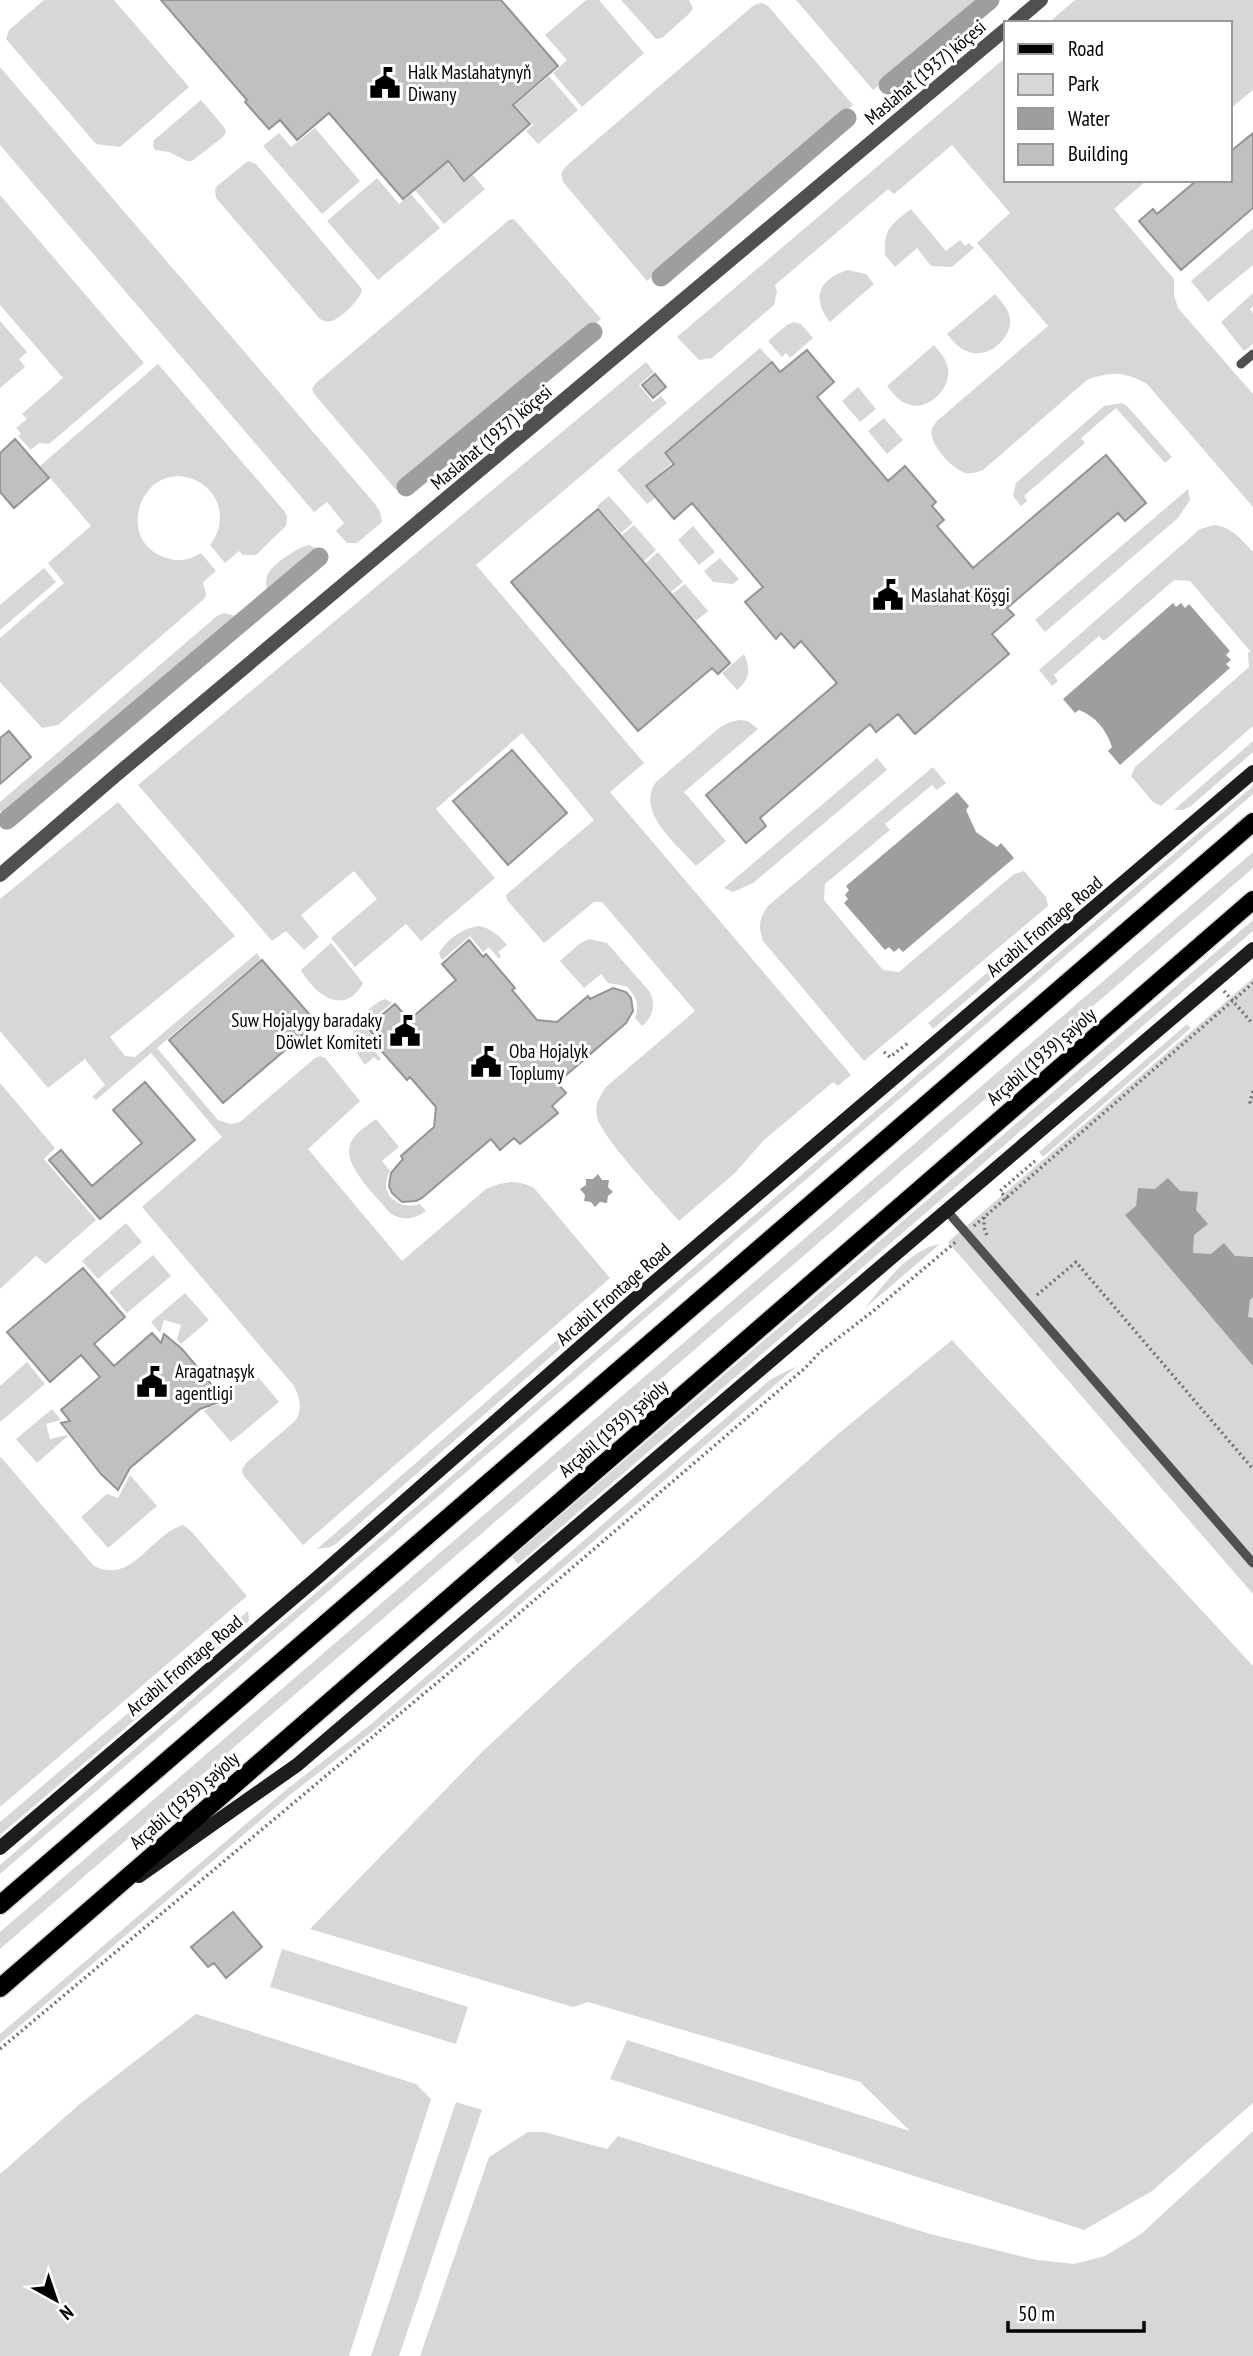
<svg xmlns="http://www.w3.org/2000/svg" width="1253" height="2356" font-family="'PT Sans Narrow',sans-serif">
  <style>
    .green { fill: #d7d7d7 }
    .water { fill: #9e9e9e }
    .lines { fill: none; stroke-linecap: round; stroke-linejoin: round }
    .canal { stroke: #9e9e9e; stroke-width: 19 }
    .building { fill: #c0c0c0; stroke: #949494; stroke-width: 2 }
    .primary-casing { stroke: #dbdbdb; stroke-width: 21 }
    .path { stroke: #727272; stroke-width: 3.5; stroke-dasharray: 2 3.5; stroke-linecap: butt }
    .lane { stroke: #505050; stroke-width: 9 }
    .street { stroke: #505050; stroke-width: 14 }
    .secondary { stroke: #1d1d1d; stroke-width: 14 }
    .primary { stroke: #000; stroke-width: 18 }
    .labels { text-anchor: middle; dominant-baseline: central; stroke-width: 6; stroke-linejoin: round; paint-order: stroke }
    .poi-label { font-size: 19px; fill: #000; stroke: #fff; text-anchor: start }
    .street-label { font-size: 19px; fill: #000; stroke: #fff }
  </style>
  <rect width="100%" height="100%" fill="#fff"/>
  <path class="green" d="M44 0H114L189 87 120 147 96 144 6 39 9 30Z
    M586 0H599L644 53 582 107 553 73 567 60 545 35Z
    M621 0H689L693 8 690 13 662 38 656 39Z
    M796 0H979L873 90Z
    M1075 0H1253V90L1230 109V23H1048Z
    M762 3 768 6 853 105 647 281 563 182 561 174 565 167 754 5Z
    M1006 57V180H1147L1114 209 1174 279V295L1178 308 1253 394V507L1147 384C1125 371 1109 371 1087 380L983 470C977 472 973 474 966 473 954 470 934 449 932 436 930 429 934 425 938 420L1048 326 977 243 1010 213 952 145 894 194 888 189 775 285 777 291 774 305 712 358 699 360 677 337Z
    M0 67 375 504 380 512 382 522 357 543H347L336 531 344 523 327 502 314 512 0 145Z
    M549 76 578 110 538 144 526 131 533 125 515 105Z
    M201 100 224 127 226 132 223 137 192 161H187L169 152 155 150 153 146 154 140Z
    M315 128 360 181 322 214 263 146 279 133 291 147Z
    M248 161 256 164 362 289C362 298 341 319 331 321 326 322 324 321 320 319L216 198 215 190 217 186Z
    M447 163 464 182 473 175 485 189 444 224 415 190Z
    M377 178 399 204 411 194 440 228 378 280 327 221Z
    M0 195 144 363 49 444 39 443 31 450 18 436 21 433 16 428 27 419 22 414 63 378 0 305Z
    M911 209 946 251 960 240 965 246 969 243 974 248 952 267 931 266 917 248 895 267 885 255C883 229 892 224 911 209Z
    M514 219 601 319 396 490 315 395 312 389 316 383 509 220Z
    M1253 228V265L1208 302 1191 281Z
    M848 270 866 274 874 284 830 322C810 298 820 278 848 270Z
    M1253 293V306L1250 309 1253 313V344L1244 351 1221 322Z
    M995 294C1001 301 1008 308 1010 318 1013 338 988 359 969 352 959 349 954 342 947 334Z
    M0 321 27 352 19 359 25 367 0 388Z
    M794 322 801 324 813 338 790 358 786 353 782 357 768 341 787 325Z
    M934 345C940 353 947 359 948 369 951 389 927 412 908 404 898 401 893 393 887 386Z
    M760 348 772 361 663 453 672 463 645 486 655 498 647 504 617 470Z
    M646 362 654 372 639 385 653 402 661 396 667 403 476 565 644 763 610 792 851 1075 838 1086 833 1082 764 1140 735 1173 679 1221C663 1202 601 1137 597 1117 594 1105 600 1096 606 1087L695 1011 602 902H594L544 943 507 900 506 895 594 820 522 733 436 809 495 878 421 941 406 924 355 967 331 938 377 899 354 871 301 915 319 937 304 950 286 931 272 941 138 785Z
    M158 364 285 512 287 517 286 526 256 555H243L239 551 225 563 210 545C227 524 222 493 197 481 142 455 110 545 170 559 181 562 191 559 201 553L216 571 203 582 206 594 204 599 58 725 42 728 0 682V638L64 583 48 563 91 526 40 466Z
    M858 387 876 409 860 422 842 401Z
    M1122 403 1128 407 1172 457 1165 463 1116 408 1081 438 1085 443 1024 496 1027 501 1021 506 1013 496 1016 483 1104 406Z
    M884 418 903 440 887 454 868 431Z
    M1188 489 1190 500 1178 518 1045 632 1035 620Z
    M609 496 633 523 621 533 597 506Z
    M634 525 656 550 644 561 622 535Z
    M1214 525C1232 527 1241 539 1253 552V726L1161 806 1153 802 1131 776 1135 767 1249 667 1248 653 1250 651 1190 581 1174 580 1104 641 1099 636 1054 675 1058 681 1052 686 1039 670 1200 529Z
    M693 526 715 552 699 565 678 540Z
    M309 545 320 550 4 816 0 811V802L217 616 224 613 236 616 267 590C266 584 265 578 269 572 275 563 298 547 309 545Z
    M658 552 683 582 671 592 646 563Z
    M720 558 739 579 733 584 713 582 704 571Z
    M44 568 56 582 0 630V605Z
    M685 584 708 611 696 621 672 594Z
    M744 654C751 669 750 679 737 690L722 673Z
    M739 720 748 721 758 729 684 792 726 841 696 866C677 844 635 812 656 782L719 728 730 722Z
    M1253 741V752L1191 806 1183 810H1174Z
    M877 758 887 770 753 883 733 892 724 888Z
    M933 767 946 783 937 790 932 785 885 824 890 830 825 884 824 900 883 970 899 972 1014 874 1024 871 1046 897 1048 906 864 1061 763 941C758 926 759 918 769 905Z
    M1253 786V794L0 1874V1865Z
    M118 802 235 936 110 1037 125 1056 135 1057 257 953 261 959 157 1048 218 1120 231 1124 240 1122 315 1058 320 1056 325 1058 360 1101 308 1149 402 1261 486 1189C504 1181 516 1179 534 1188L610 1278 303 1545 243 1475 242 1470 246 1463 295 1421C303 1409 300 1399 294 1386L142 1207 222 1137 151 1053 96 1100 92 1097 105 1085 85 1059 48 1088 0 1031V899Z
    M1253 852V868L0 1949V1932Z
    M1053 917 1055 921 1053 926 933 1029 928 1023Z
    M1253 920V931L518 1564 512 1557Z
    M479 926C492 929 499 935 507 945L498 952 501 956 499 959 489 947 483 952 470 936 442 960 439 953C447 939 463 928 479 926Z
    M589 939 607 943 650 992C656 1005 653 1017 642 1026L635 1018C640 1005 636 995 626 986L608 983 601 974 584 988 560 961 579 944Z
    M331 943 363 983C345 1017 315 995 301 970Z
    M1253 978V1594L948 1242Z
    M385 999 392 1003 364 1026 377 1042 371 1047 381 1059 378 1061 374 1057 365 1065C350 1046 347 1028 367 1011 373 1006 378 1001 385 999Z
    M1187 1024 1191 1028 1043 1157 1039 1152Z
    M0 1083 55 1148 44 1159 96 1220 46 1264 36 1256 0 1289Z
    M376 1119 399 1147 382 1161 390 1171C377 1193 398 1211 420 1204L426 1211C414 1220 402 1221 390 1213 377 1197 340 1164 351 1142 356 1132 368 1125 376 1119Z
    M126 1223 142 1242 98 1279 82 1261Z
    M940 1244 864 1309C884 1285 907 1250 940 1244Z
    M153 1255 171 1276 127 1313 109 1292Z
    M185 1293 209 1320 181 1344 177 1340 181 1325 164 1320 160 1333 151 1322Z
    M573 1326 579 1332 336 1544 330 1547 317 1549Z
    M952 1340 1253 1666V2103L1152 2191 1084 2230 610 2079 627 2040 910 2131 860 2082 588 2002 573 2007 310 1929 484 1750 577 1664 838 1434Z
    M27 1362 45 1384 0 1422V1386Z
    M797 1366 374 1730 291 1794 0 2043V2034L287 1789 370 1725 771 1379Z
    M252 1370 279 1402 231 1442 204 1411 209 1407 230 1401 228 1391Z
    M52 1409 61 1420 46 1424 50 1439 67 1435 68 1436 37 1463 16 1439Z
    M0 1456 94 1566C132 1585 149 1536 183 1525L191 1531 247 1596 0 1807Z
    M130 1475 157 1506 108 1548 81 1517 107 1494 118 1498Z
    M248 1611 249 1620 245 1626 0 1835V1822Z
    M282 1949 468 2007 456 2044 270 1987Z
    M196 2014 416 2084 431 2099 349 2356H0V2174L81 2103Z
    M456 2102 482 2110 399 2356H371Z
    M1253 2131V2356H420L489 2157 528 2132H544L607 2149 618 2136 930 2234 1037 2260 1074 2264 1105 2256 1141 2234Z"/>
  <path class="water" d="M1173 603 1176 607 1181 603 1185 608 1189 604 1230 651 1226 655 1231 660 1226 664 1230 668 1120 765 1108 751 1112 747C1106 729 1096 717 1079 710L1075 713 1063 699Z
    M957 792 969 806 966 810 976 832 997 847 1001 843 1014 858 903 952 899 948 894 952 889 947 885 950 844 903 848 899 845 895 849 890 846 886Z
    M598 1174 602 1180H609L608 1187 613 1192 608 1196 607 1203 600 1202 595 1207 591 1202 584 1201 585 1195 580 1189 586 1185V1179H593Z
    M1168 1178 1180 1191 1198 1192 1196 1210 1208 1224 1194 1235 1193 1253 1211 1254 1224 1243 1235 1256 1253 1257V1297L1250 1300 1248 1317 1253 1318V1366L1125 1215 1136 1206 1138 1188 1155 1189Z"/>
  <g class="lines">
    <path class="canal" d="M888 85 990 0
      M661 277 847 118
      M406 487 593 332
      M7 820 319 557"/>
  </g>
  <path class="building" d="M161 0H501L558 66 513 105 530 124 464 181 448 161 403 199 329 113 297 140 280 120 269 129 245 102 247 100Z
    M1253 133V208L1181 270 1139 221 1153 209 1157 214 1197 180H1230V152Z
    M807 350 834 382 817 397 888 481 905 466 936 502 932 506 944 520 937 526 973 568 1106 455 1146 503 1125 521 1118 513 1007 608 1014 615 992 634 1009 654 915 734 898 714 876 732 870 724 760 818 766 826 746 843 706 795 837 683 801 641 794 648 781 633 776 639 745 602 763 587 692 503 674 519 646 486 674 464 665 453 772 362 780 372Z
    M655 374 666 387 653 398 642 385Z
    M15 439 49 478 14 508 0 492V453Z
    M598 509 730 663 718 674 712 668 638 731 511 582Z
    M9 731 31 757 0 784V738Z
    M512 750 567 813 508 865 453 801Z
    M469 940 483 957 486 954 515 988 512 990 537 1020 557 1022 588 996 590 999 613 988 626 992 631 998 633 1011 626 1023 557 1083 566 1093 552 1106 558 1113 520 1144 514 1138 500 1150 491 1139 422 1198 416 1201 402 1202 392 1193 389 1186 391 1173 403 1159 401 1156 434 1127 436 1107 410 1077 407 1080 378 1047 381 1044 367 1027 395 1004 409 1020 456 980 442 964Z
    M262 960 317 1023 223 1103 169 1040Z
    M145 1082 195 1140 100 1219 49 1160 61 1150 92 1186 142 1143 113 1110Z
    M83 1268 125 1317 94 1344 114 1366 152 1333 161 1343 164 1334 182 1349 209 1381 222 1401 200 1409 130 1468 118 1490 101 1474 61 1423 70 1421 61 1410 100 1377 81 1355 50 1382 7 1332Z
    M233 1912 262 1947 226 1978 214 1963 208 1967 191 1947Z"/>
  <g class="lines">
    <defs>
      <path id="primary" d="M0 1905 1253 822
        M0 1988 1253 900"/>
    </defs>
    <use href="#primary" class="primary-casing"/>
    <path class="path" d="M1224 991 1253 1024
      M884 1052 890 1057 908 1043
      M1253 1091 1250 1102 1253 1105
      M1007 1199 1000 1191 1035 1161
      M984 1217V1227L987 1236
      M974 1226 1253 983
      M1037 1295 1076 1262 1253 1469
      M0 2049 488 1640 805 1368 820 1352 872 1312 958 1240"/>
    <path class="lane" d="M1241 364 1253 354
      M947 1211 1253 1563"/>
    <path class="street" d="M1014 23 1041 0
      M0 875 115 776 1006 29"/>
    <path class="secondary" d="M0 1848 318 1577 644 1291 1253 772
      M139 1876 297 1765 1253 949"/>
    <use href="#primary" class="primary"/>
  </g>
  <defs>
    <symbol id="civic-bare" viewBox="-9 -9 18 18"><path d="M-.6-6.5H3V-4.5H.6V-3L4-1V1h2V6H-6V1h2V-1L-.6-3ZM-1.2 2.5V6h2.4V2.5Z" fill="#000" stroke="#fff" stroke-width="2.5" paint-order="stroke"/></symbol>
  </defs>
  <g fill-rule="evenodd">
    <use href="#civic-bare" x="363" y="61" width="44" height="44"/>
    <use href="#civic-bare" x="866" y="573" width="44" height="44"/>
    <use href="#civic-bare" x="383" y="1009" width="44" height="44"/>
    <use href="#civic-bare" x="464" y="1040" width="44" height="44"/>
    <use href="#civic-bare" x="130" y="1360" width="44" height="44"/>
  </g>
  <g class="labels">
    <g class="poi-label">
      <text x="408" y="72">Halk Maslahatynyň<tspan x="408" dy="22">Diwany</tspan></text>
      <text x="911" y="595">Maslahat Köşgi</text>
      <text x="382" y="1020" text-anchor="end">Suw Hojalygy baradaky<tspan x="382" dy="22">Döwlet Komiteti</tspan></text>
      <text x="509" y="1051">Oba Hojalyk<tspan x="509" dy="22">Toplumy</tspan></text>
      <text x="175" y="1371">Aragatnaşyk<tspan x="175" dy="22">agentligi</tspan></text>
    </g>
    <g class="street-label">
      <text transform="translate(925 72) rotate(-40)">Maslahat (1937) köçesi</text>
      <text transform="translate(491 437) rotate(-40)">Maslahat (1937) köçesi</text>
      <text transform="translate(1044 926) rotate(-40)">Arcabil Frontage Road</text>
      <text transform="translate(1041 1056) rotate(-41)">Arçabil (1939) şaýoly</text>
      <text transform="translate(613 1294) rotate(-41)">Arcabil Frontage Road</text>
      <text transform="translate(613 1428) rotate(-41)">Arçabil (1939) şaýoly</text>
      <text transform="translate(184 1665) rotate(-40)">Arcabil Frontage Road</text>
      <text transform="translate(184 1800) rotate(-41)">Arçabil (1939) şaýoly</text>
    </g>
  </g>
  <rect x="1004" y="21" width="228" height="161" fill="#ffffff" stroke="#999999" stroke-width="2"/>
  <rect x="1018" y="44" width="35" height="10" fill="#000000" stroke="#999999" stroke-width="2"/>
  <text x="1068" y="56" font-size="21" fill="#000000">Road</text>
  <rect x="1018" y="74" width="35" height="21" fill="#d7d7d7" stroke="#999999" stroke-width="2"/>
  <text x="1068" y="91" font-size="21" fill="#000000">Park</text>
  <rect x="1018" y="108" width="35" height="21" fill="#9e9e9e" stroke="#999999" stroke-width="2"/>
  <text x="1068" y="126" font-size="21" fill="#000000">Water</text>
  <rect x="1018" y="144" width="35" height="21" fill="#c0c0c0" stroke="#999999" stroke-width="2"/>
  <text x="1068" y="161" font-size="21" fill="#000000">Building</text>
  <g transform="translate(56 2300) rotate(140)" stroke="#ffffff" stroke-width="5" paint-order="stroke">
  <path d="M0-5L12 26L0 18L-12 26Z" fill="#000000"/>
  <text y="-10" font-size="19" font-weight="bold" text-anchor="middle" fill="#000000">N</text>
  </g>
  <path d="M1008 2321v10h136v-10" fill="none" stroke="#000000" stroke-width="3.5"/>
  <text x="1018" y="2321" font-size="21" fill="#000000" stroke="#ffffff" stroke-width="5" paint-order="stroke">50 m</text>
</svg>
